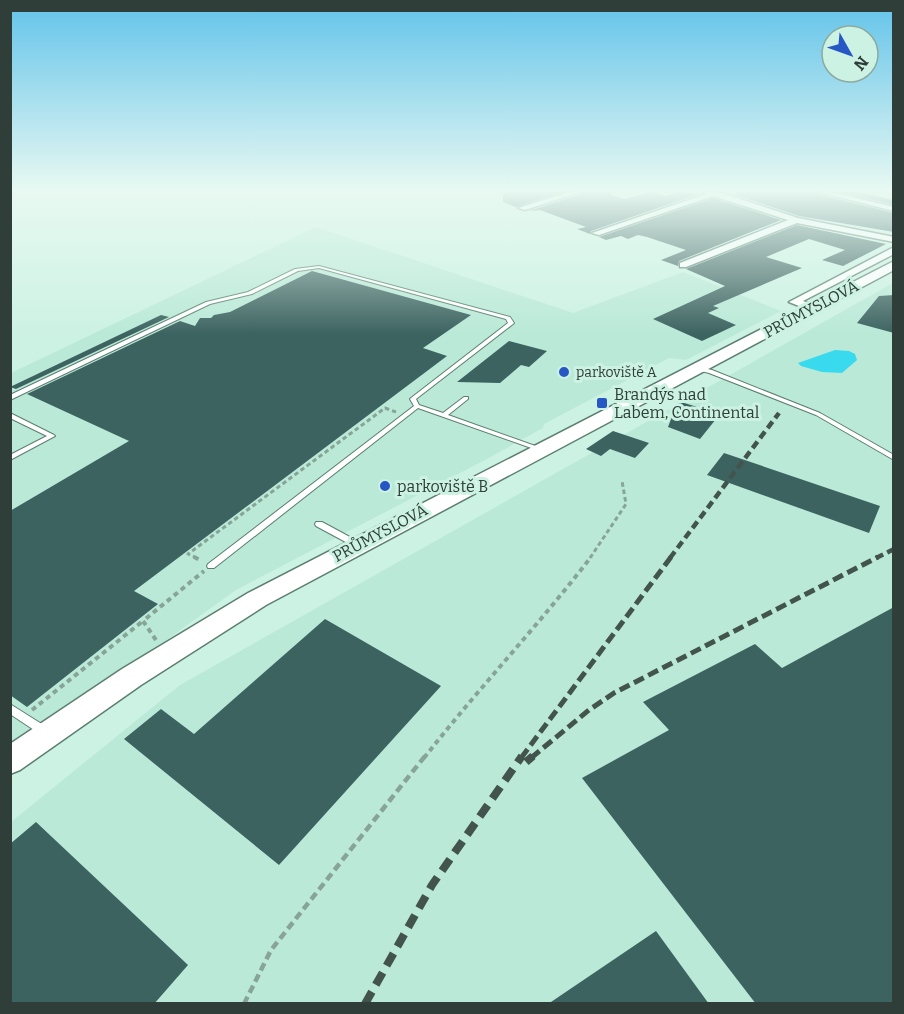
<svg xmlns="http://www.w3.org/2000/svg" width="904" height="1014" font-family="Bitter,serif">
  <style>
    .built { fill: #bae9d7 }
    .water { fill: #39daed }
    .building { fill: #3d6360 }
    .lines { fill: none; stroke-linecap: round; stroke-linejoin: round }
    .lane-casing { stroke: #5c7e71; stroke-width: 2 }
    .street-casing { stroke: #5c7e71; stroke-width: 3 }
    .secondary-casing { stroke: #5c7e71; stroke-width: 3 }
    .path-far2 { stroke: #88a499; stroke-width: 3; stroke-dasharray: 4.5 3; stroke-linecap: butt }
    .path-far1 { stroke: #88a499; stroke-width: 4; stroke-dasharray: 5 4; stroke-linecap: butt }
    .path { stroke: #88a499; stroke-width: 4.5; stroke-dasharray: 8 4.5; stroke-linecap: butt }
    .lane { fill: #fff; fill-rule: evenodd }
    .street { fill: #fff; fill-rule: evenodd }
    .secondary { fill: #fff; fill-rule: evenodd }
    .rail-far2 { stroke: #42544d; stroke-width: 4.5; stroke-dasharray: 8 4.5; stroke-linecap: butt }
    .rail-far1 { stroke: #42544d; stroke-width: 5; stroke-dasharray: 11 5; stroke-linecap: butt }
    .rail { stroke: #42544d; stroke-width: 8; stroke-dasharray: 14 8; stroke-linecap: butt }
    .poi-dot { fill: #2657c5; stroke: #ccf2e3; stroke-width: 2 }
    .labels { text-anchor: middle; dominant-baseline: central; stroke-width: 6; stroke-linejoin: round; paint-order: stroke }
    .far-poi-label { font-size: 14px; fill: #2f3e39; stroke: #ccf2e3; text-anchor: start }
    .street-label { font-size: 16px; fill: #2f3e39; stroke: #ccf2e3 }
    .poi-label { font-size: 16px; fill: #2f3e39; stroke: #ccf2e3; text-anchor: start }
  </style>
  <rect width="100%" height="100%" fill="#ccf2e3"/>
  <path class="built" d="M316 227 573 313 683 272 781 311 686 360 669 358 544 424 543 428 485 460 236 590 11 752V373Z
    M893 283V1003L11 1004V822L180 685Z"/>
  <path class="water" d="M835 350 849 351 855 354 857 360 842 373 822 372 801 366 798 363Z"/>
  <path class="building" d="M508 192H563L516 207 503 202V194Z
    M582 192H611V195L625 199 651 192 666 196 678 192 699 194 591 231 590 234 577 229 586 227 540 210 529 211 581 194Z
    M737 192H817L818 194 894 213V232L799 216 735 195Z
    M839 192H858L894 200V205Z
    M713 198 781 220 679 261 678 266 661 260 686 250 647 237 638 235 628 239 621 236 606 240 599 237Z
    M797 225 886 244 843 266 822 260 845 250 809 239 766 257 802 268 713 306 719 308 708 313 736 325 702 341 653 319 725 286 686 269Z
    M312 271 471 315 423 348 447 356 134 591 158 604 27 707 10 695V511L129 441 27 394 180 321 195 326 200 318H211L214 315 230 312Z
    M894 295V333L857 323 879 296Z
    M161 315 169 317 16 389 10 387Z
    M509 341 547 351 529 367 521 365 500 383 457 382Z
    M678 401 694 406 720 414 700 439 668 427Z
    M613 431 649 443 635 458 610 449 601 456 586 449Z
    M724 453 880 506 869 533 707 475Z
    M894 607V1004H756L582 778 669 730 643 702 755 644 782 668Z
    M325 619 441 686 279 865 124 739 161 709 194 734Z
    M36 822 188 965 154 1004H10V844Z
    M656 931 709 1004H548Z"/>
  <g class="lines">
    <defs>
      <path id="lane" d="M319 266 510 317 514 323 513 324 416 399 419 405 443 413 464 397H468V399L448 415 541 448 542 449 541 450H537L418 408 214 568H208L207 566 208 564 414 406 410 399 411 398 508 323 506 319 319 268 298 271 252 294 210 304 10 400V395L206 302 248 292 295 269Z
        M699 367 712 370 820 413 894 455V460L816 415 709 373 697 370V368Z
        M10 413 54 435 55 436 10 460V455L47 436 10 418Z
        M316 522H322L361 543 362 545 361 547H355L316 526 315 524Z
        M10 704 48 728 49 731 48 734 44 735 40 734 10 714Z"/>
      <path id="street" d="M569 192H580L525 210 518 208Z
        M703 192H719L798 218 894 237V242L797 223 686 267H680V263L788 220 713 196 599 235 592 233 706 194Z
        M819 192H831L894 207V211Z
        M894 247V254L803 301 817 306V310H809L789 302Z"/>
      <path id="secondary" d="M894 261V270L266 605 141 685 20 770 10 774V744L122 669 248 593Z"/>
    </defs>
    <use href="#lane" class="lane-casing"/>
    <use href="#street" class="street-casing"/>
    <use href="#secondary" class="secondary-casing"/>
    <path class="path-far2" d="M197 558 188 554 385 408 396 412
      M590 558 626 504 622 481"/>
    <path class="path-far1" d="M194 557 202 561
      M156 640 143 621 204 571
      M32 710 143 621
      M424 758C478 689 538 626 591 557"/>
    <path class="path" d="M244 1004 271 950 425 756"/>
    <use href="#lane" class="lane"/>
    <use href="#street" class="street"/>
    <use href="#secondary" class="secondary"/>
    <path class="rail-far2" d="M670 558 779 413
      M876 558 894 549"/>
    <path class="rail-far1" d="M521 758 671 557
      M531 758 589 710 614 693 878 557"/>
    <path class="rail" d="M526 762 533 756
      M365 1004 432 885 522 756"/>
  </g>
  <linearGradient id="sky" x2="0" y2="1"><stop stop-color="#62c3ea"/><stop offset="0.57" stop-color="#e8f9f2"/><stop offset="1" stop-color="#e8f9f2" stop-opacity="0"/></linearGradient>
  <rect width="904" height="334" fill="url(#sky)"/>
  <g class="poi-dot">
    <circle cx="564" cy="372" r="6"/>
    <rect x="596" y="397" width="12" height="12" rx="3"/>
    <circle cx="385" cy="486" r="6"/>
  </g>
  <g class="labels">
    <g class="far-poi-label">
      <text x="576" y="372">parkoviště A</text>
    </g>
    <g class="street-label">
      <text transform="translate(811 309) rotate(-28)">PRŮMYSLOVÁ</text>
      <text transform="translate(380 533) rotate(-28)">PRŮMYSLOVÁ</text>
    </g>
    <g class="poi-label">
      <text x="614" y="394">Brandýs nad<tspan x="614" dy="18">Labem, Continental</tspan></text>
      <text x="397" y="486">parkoviště B</text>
    </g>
  </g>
  <rect width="904" height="1014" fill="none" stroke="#2f3e39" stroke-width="24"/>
  <g transform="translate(850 54) rotate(130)"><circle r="28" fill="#ccf2e3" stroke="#8daa9f" stroke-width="1.5"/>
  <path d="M0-4.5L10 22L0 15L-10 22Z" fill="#2657c5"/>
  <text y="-9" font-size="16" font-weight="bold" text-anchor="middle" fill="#2f3e39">N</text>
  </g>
</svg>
